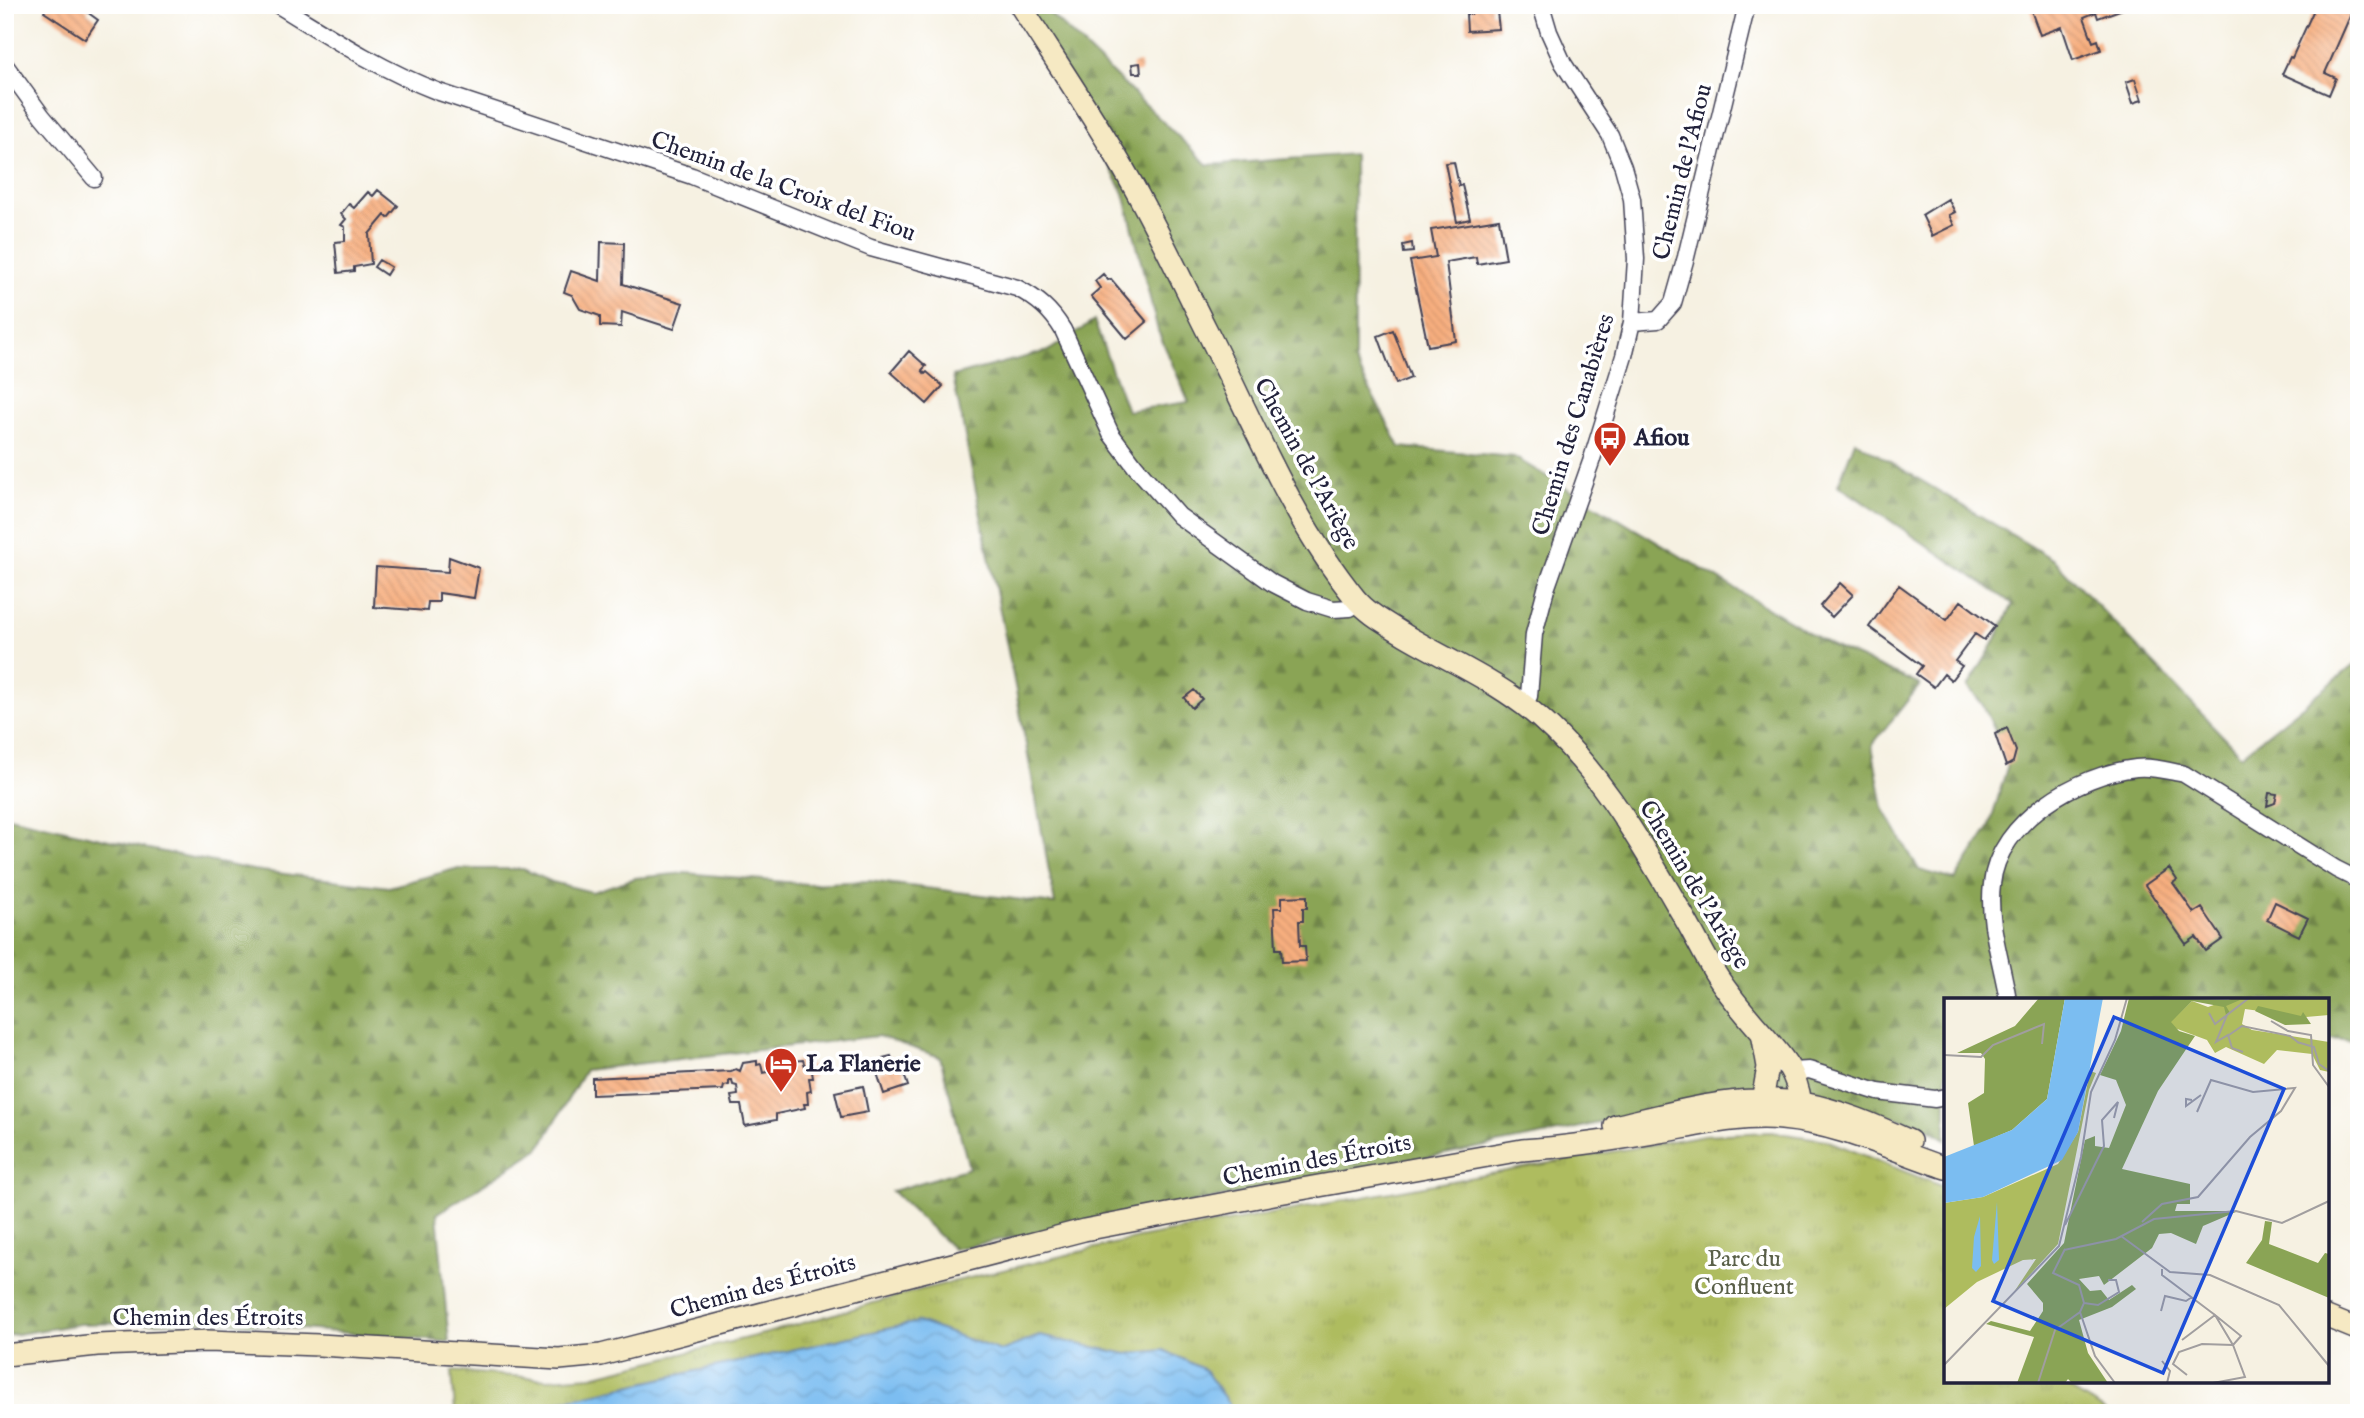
<svg xmlns="http://www.w3.org/2000/svg" width="2364" height="1418" font-family="'IM FELL English',serif">
  <style>
    .forest { fill: url(#forest-firs); stroke: #566348; stroke-width: 2 }
    .park { fill: url(#park-tufts); stroke: #686f4c; stroke-width: 2 }
    .water { fill: url(#water-waves); stroke: #4e7096; stroke-width: 2 }
    .building { fill: url(#building-back-hatch) }
    .lines { fill: none; stroke-linecap: round; stroke-linejoin: round }
    .street-casing { stroke: #424154; stroke-width: 19 }
    .secondary-casing { stroke: #424154; stroke-width: 24 }
    .street { stroke: #fff; stroke-width: 16 }
    .secondary { stroke: #f6e9c3; stroke-width: 21 }
    .labels { text-anchor: middle; dominant-baseline: central; stroke-width: 7; stroke-linejoin: round; paint-order: stroke }
    .street-label { font-size: 24px; fill: #22223b; stroke: #fff }
    .poi-label { font-size: 24px; font-weight: bold; fill: #22223b; stroke: #fff; text-anchor: start }
    .park-label { font-size: 24px; fill: #5a6049; stroke: #fff }
    .inset-road { fill: none; stroke: #a19e9f; stroke-width: 2 }
    .view { fill: #1d4ed8; fill-opacity: 0.15; stroke: #1d4ed8; stroke-width: 3.5 }
    .inset-edge { fill: none; stroke: #22223b; stroke-width: 3.5 }
  </style>
  <defs>
    <pattern id="forest-firs" width="22" height="20" patternUnits="userSpaceOnUse" patternTransform="scale(1.75)"><rect width="22" height="20" fill="#8aa455"/><path d="M5 1l3.5 6h-7zM16 11l3.5 6h-7z" fill="#708548"/></pattern>
    <pattern id="park-tufts" width="24" height="20" patternUnits="userSpaceOnUse" patternTransform="scale(1.75)"><rect width="24" height="20" fill="#aebc5e"/><path d="M3 7l-1-3M5 7V3M7 7l1-3M15 17l-1-3M17 17v-4M19 17l1-3" fill="none" stroke="#95a153"/></pattern>
    <pattern id="water-waves" width="16" height="10" patternUnits="userSpaceOnUse" patternTransform="scale(1.75)"><rect width="16" height="10" fill="#7bbdf1"/><path d="M0 5q4-4 8 0t8 0" fill="none" stroke="#6aa2d0"/></pattern>
    <pattern id="building-back-hatch" width="6" height="6" patternUnits="userSpaceOnUse" patternTransform="scale(1.75)"><rect width="6" height="6" fill="#f7ae7e"/><path d="M-1 5l2 2M0 0l6 6M5-1l2 2" fill="none" stroke="#d3956e"/></pattern>
  </defs>
  <rect width="100%" height="100%" fill="#fff"/>
  <filter id="ink" filterUnits="userSpaceOnUse"><feTurbulence type="fractalNoise" baseFrequency=".0143" numOctaves="2"/><feDisplacementMap in="SourceGraphic" scale="14" xChannelSelector="R" yChannelSelector="G"/><feConvolveMatrix kernelMatrix="1 2 1 2 8 2 1 2 1" color-interpolation-filters="sRGB"/></filter>
  <filter id="wash" filterUnits="userSpaceOnUse"><feTurbulence type="fractalNoise" baseFrequency=".00686" numOctaves="4" result="noise"/><feDisplacementMap in="SourceGraphic" scale="28" xChannelSelector="R" yChannelSelector="G"/><feGaussianBlur stdDeviation="1.57" result="paint"/><feColorMatrix in="noise" values="0 0 0 0 0 0 0 0 0 0 0 0 0 0 0 0 0 1.4 0 .05"/><feComposite in="paint" operator="in"/></filter>
  <g filter="url(#wash)">
    <rect width="100%" height="100%" fill="#f6f1e2"/>
    <path class="forest" d="M1020 5H1041L1208 165 1354 154 1355 362 1400 447 1514 457 1830 645 1920 685 1872 745 1883 808 1919 870 1955 880 1989 828 2009 761 1983 705 1968 687 1993 645 2013 604 1838 485 1855 441 2054 560 2241 755 2359 661V1041L2327 1039V1000H1946V1139L1924 1126 1815 1094 1744 1091 1549 1134 953 1249 892 1191 969 1168 940 1057 878 1036 585 1070 540 1148 437 1214 449 1342 222 1322 80 1324 5 1336V816L144 848 253 870 389 887 455 869H523L552 882 592 892 635 878 685 873 807 884 869 881 1055 904 1018 701 953 376 1048 351 1094 321 1127 411 1189 402 1158 331 1124 193Z"/>
    <path class="park" d="M1771 1132 1826 1140 1946 1188V1236L1938 1240 1946 1285V1381H2062L2071 1390 2109 1413H1235L1205 1370 1164 1350 1127 1354 1039 1336 1001 1351 918 1322 507 1413H455L452 1371 548 1379 592 1376 767 1333 923 1289 1138 1238 1704 1135Z"/>
    <path class="water" d="M918 1322 1001 1351 1039 1336 1127 1354 1164 1350 1205 1370 1235 1413H507Z"/>
    <g id="blocks">
      <path class="building" d="M49 5H82L89 10 87 12 98 20 85 39 44 12Z
        M1471 5H1491V12H1497L1499 29 1467 31 1466 14H1472Z
        M2029 5H2131V6L2098 18 2096 12 2084 17 2093 42 2098 40 2101 50 2073 60 2062 27 2040 35Z
        M2316 5H2355L2325 73 2336 78 2329 95 2282 74 2290 57 2292 58Z
        M1140 63 1141 73H1133L1132 64Z
        M2135 79 2142 100 2133 103 2126 82Z
        M1454 162 1459 186 1462 185 1470 219 1457 222 1445 163Z
        M378 190 398 206 388 218 385 215 369 234 371 264 354 267V271L338 273 335 242 345 241V227L341 225 346 219 341 214 349 204 354 208 368 192 373 196Z
        M1948 199 1955 212 1949 215 1954 225 1932 236 1922 215Z
        M1499 219 1506 259 1477 264 1476 257 1446 262 1456 341 1428 346 1410 261 1436 257 1431 230Z
        M601 242 624 243 623 284 683 303 674 329 622 312 621 327 600 326V316L580 309 572 295 564 292 571 271 600 281Z
        M1412 243 1413 252 1404 253 1403 245Z
        M379 260 391 267 386 275 374 267Z
        M1103 274 1108 280 1111 279 1147 322 1127 339 1091 296 1100 288 1095 281Z
        M1393 330 1411 378 1396 384 1378 336Z
        M909 351 926 366 922 370 925 374 927 372 943 386 927 404 891 372Z
        M449 557 479 568 474 598 439 593V602H428L427 611 374 607 376 567 448 572Z
        M1840 583 1853 595 1832 617 1820 606Z
        M1899 585 1947 620 1961 601 1995 626 1984 640 1975 634 1955 661 1962 666 1951 680 1944 674 1934 687 1916 674 1922 666 1869 627Z
        M1194 690 1202 699 1192 708 1184 698Z
        M2007 728 2016 751 2013 762 2006 766 1995 734Z
        M2269 793 2277 794 2275 803 2267 806Z
        M2169 868 2177 880 2173 883 2194 913 2202 908 2223 939 2206 951 2196 937 2186 944 2145 885Z
        M1307 896V908H1303V921H1299L1300 946H1305L1306 961 1282 962 1281 949H1276L1274 908H1282V897Z
        M2275 902 2308 918 2299 936 2267 920Z
        M891 1056 895 1066 901 1065 908 1086 884 1094 877 1073 887 1070 883 1058Z
        M803 1060 805 1066 811 1065 813 1078H809L811 1091 807 1092 808 1104H804L805 1108 776 1114V1120L745 1126 741 1105H733L731 1096 738 1095 737 1086 733 1085 732 1080H729V1085L724 1086 723 1090 592 1095V1078L731 1071 736 1069 740 1071 743 1063 757 1061V1065L761 1064 763 1073 794 1067 793 1061Z
        M881 1062 883 1068 877 1071 874 1064Z
        M863 1086 868 1112 841 1117 835 1092Z"/>
    </g>
  </g>
  <g filter="url(#ink)">
    <use href="#blocks" fill-opacity="0" stroke="#424154" stroke-width="2"/>
    <g class="lines">
      <defs>
        <path id="street" d="M278 5C330 37 381 70 439 92L692 176 871 248 1017 288C1038 299 1051 310 1063 330L1111 434 1135 466 1179 516 1272 583 1307 601 1333 609 1350 608 1359 602
          M5 65 42 116 94 178
          M1632 322 1658 320 1673 303 1686 257 1747 5
          M1524 706 1529 696 1534 634 1546 589 1591 462 1624 356 1632 322 1636 259 1632 199 1623 167 1610 135 1563 63 1549 32 1541 5
          M2008 1000C2002 962 1987 922 1992 884 1998 821 2079 774 2136 768 2152 766 2168 771 2184 774L2336 869 2358 880
          M1784 1066 1792 1071 1809 1070 1878 1092 1935 1099 1946 1097"/>
        <path id="secondary" d="M1020 5C1057 63 1096 120 1130 180 1157 228 1181 279 1205 327 1252 419 1290 518 1355 598 1368 614 1388 624 1405 635 1444 658 1487 677 1524 705 1592 757 1639 839 1681 912 1693 932 1703 953 1715 973 1728 994 1745 1014 1761 1032 1782 1056 1796 1070 1801 1103L1793 1111 1779 1118
          M1762 1033 1768 1067 1762 1101 1770 1111
          M1615 1126C1675 1112 1740 1092 1803 1103 1840 1110 1875 1125 1910 1141
          M2327 1317 2359 1330
          M5 1355 97 1345 208 1341 319 1345 559 1359 601 1355 1084 1230 1279 1193 1522 1150C1568 1147 1614 1140 1660 1132 1700 1125 1741 1115 1782 1119 1839 1124 1892 1150 1946 1168"/>
      </defs>
      <use href="#street" class="street-casing"/>
      <use href="#secondary" class="secondary-casing"/>
      <use href="#street" class="street"/>
      <use href="#secondary" class="secondary"/>
    </g>
  </g>
  <defs>
    <symbol id="bus-pin" viewBox="-11 -11 22 30"><path d="M0 17L-7.5 6A9.5 9.5 0 1 1 7.5 6Z" fill="#c8321e" stroke="#fff"/><path d="M-5-6H5V4H4V6H2V4H-2V6H-4V4H-5ZM-3.5-4V0h7V-4ZM-3.5 1.2v1.5H-2V1.2ZM2 1.2v1.5H3.5V1.2Z" fill="#fff"/></symbol>
    <symbol id="hotel-pin" viewBox="-11 -11 22 30"><path d="M0 17L-7.5 6A9.5 9.5 0 1 1 7.5 6Z" fill="#c8321e" stroke="#fff"/><path d="M-6-4.5h1.5V1H6V5H4.5V3h-9V5H-6ZM-4 0a1.8 1.8 0 1 1 3.6 0ZM.5 0V-2.5h3Q6-2.5 6 0Z" fill="#fff"/></symbol>
  </defs>
  <g fill-rule="evenodd">
    <use href="#bus-pin" x="1591" y="419" width="38" height="52"/>
    <use href="#hotel-pin" x="762" y="1045" width="38" height="52"/>
  </g>
  <g class="labels">
    <g class="street-label">
      <text transform="translate(1683 172) rotate(-76)">Chemin de l'Afiou</text>
      <text transform="translate(783 187) rotate(20)">Chemin de la Croix del Fiou</text>
      <text transform="translate(1574 425) rotate(-73)">Chemin des Canabières</text>
      <text transform="translate(1306 464) rotate(61)">Chemin de l'Ariège</text>
      <text transform="translate(1694 885) rotate(59)">Chemin de l'Ariège</text>
      <text transform="translate(1317 1161) rotate(-11)">Chemin des Étroits</text>
      <text transform="translate(763 1287) rotate(-15)">Chemin des Étroits</text>
      <text x="208" y="1318">Chemin des Étroits</text>
    </g>
    <g class="poi-label">
      <text x="1634" y="438">Afiou</text>
      <text x="806" y="1064">La Flanerie</text>
    </g>
    <g class="park-label">
      <text x="1744" y="1259">Parc du<tspan x="1744" dy="28">Confluent</tspan></text>
    </g>
  </g>
  <g transform="translate(1944 998)">
    <rect width="385" height="385" fill="#f6f1e2"/>
    <path d="M290 0H385V17L362 19 301 11 298 26 308 32 385 44V74L376 72 368 56 333 52 320 66 282 49 271 55 263 42 228 29 226 24 248 3 264 9Z" fill="#aebc5e"/>
    <path d="M95 0H121L103 101 68 132 30 148 24 105 40 95 41 61 37 55H13L71 28ZM185 0 296 2 282 8 286 15 282 17 280 9 248 3 227 24 235 33 251 38 214 93 178 171 246 186V206H233L231 213H294L259 228 252 246 227 235 215 236 208 250 160 287 155 278 135 281 146 293 157 292 165 302 188 287 192 291 168 309 135 322 144 355 164 385H128L124 381 121 385H73L90 339 42 326 47 323 86 333 99 313V305L83 286 120 245 141 142 151 138V148L165 150 182 107 172 82 156 77 177 33ZM314 8 357 18 359 14 367 26 341 27 311 13ZM321 223 328 224 325 246 374 265 381 255 385 256V300L302 265 318 242Z" fill="#8aa455"/>
    <path d="M146 73 152 75 145 92 114 246 70 294 92 261 79 262 33 284 0 311V205L39 199 114 166 134 134Z" fill="#aebc5e"/>
    <path d="M121 0H159L134 134 118 162 39 199 0 205V159L68 132 103 101ZM53 204 55 262 50 266 48 262ZM36 218 37 268 32 274 28 270 30 239Z" fill="#7bbdf1"/>
    <path class="inset-road" d="M265 15 271 26 283 17M327 23 344 33 367 37 369 67 385 89M285 37 298 28 346 38 355 45M353 44 370 49 375 66 385 73M299 54 288 50 284 37 272 44 283 17 305 0M0 57 37 59 49 47 100 26 98 46M248 102 242 101V108L257 97M198 224 218 206 254 199 306 139 337 113 351 90 309 94 267 82 253 114M121 227 160 148 158 122 174 104 170 120M177 238 226 274 266 277 335 307 385 368M120 252 172 241 210 221 292 213 338 225 385 203M218 271V277L267 314 271 317 289 347 297 338 271 317 238 342M140 305 154 307 175 294 172 282H164M217 313 221 298 242 303 248 299M136 314 151 358 171 385M218 363 226 373 223 385M0 367 115 248 137 159 147 94 171 42 183 0M243 377 229 366 235 354 258 346 289 347 301 379 269 385M94 385 111 332 136 314 140 305 135 287 109 275 121 251"/>
    <path class="view" d="M170 19 340 91 219 375 49 303Z"/>
    <rect width="385" height="385" class="inset-edge"/>
  </g>
  <rect width="2364" height="1418" fill="none" stroke="#fff" stroke-width="28"/>
</svg>
